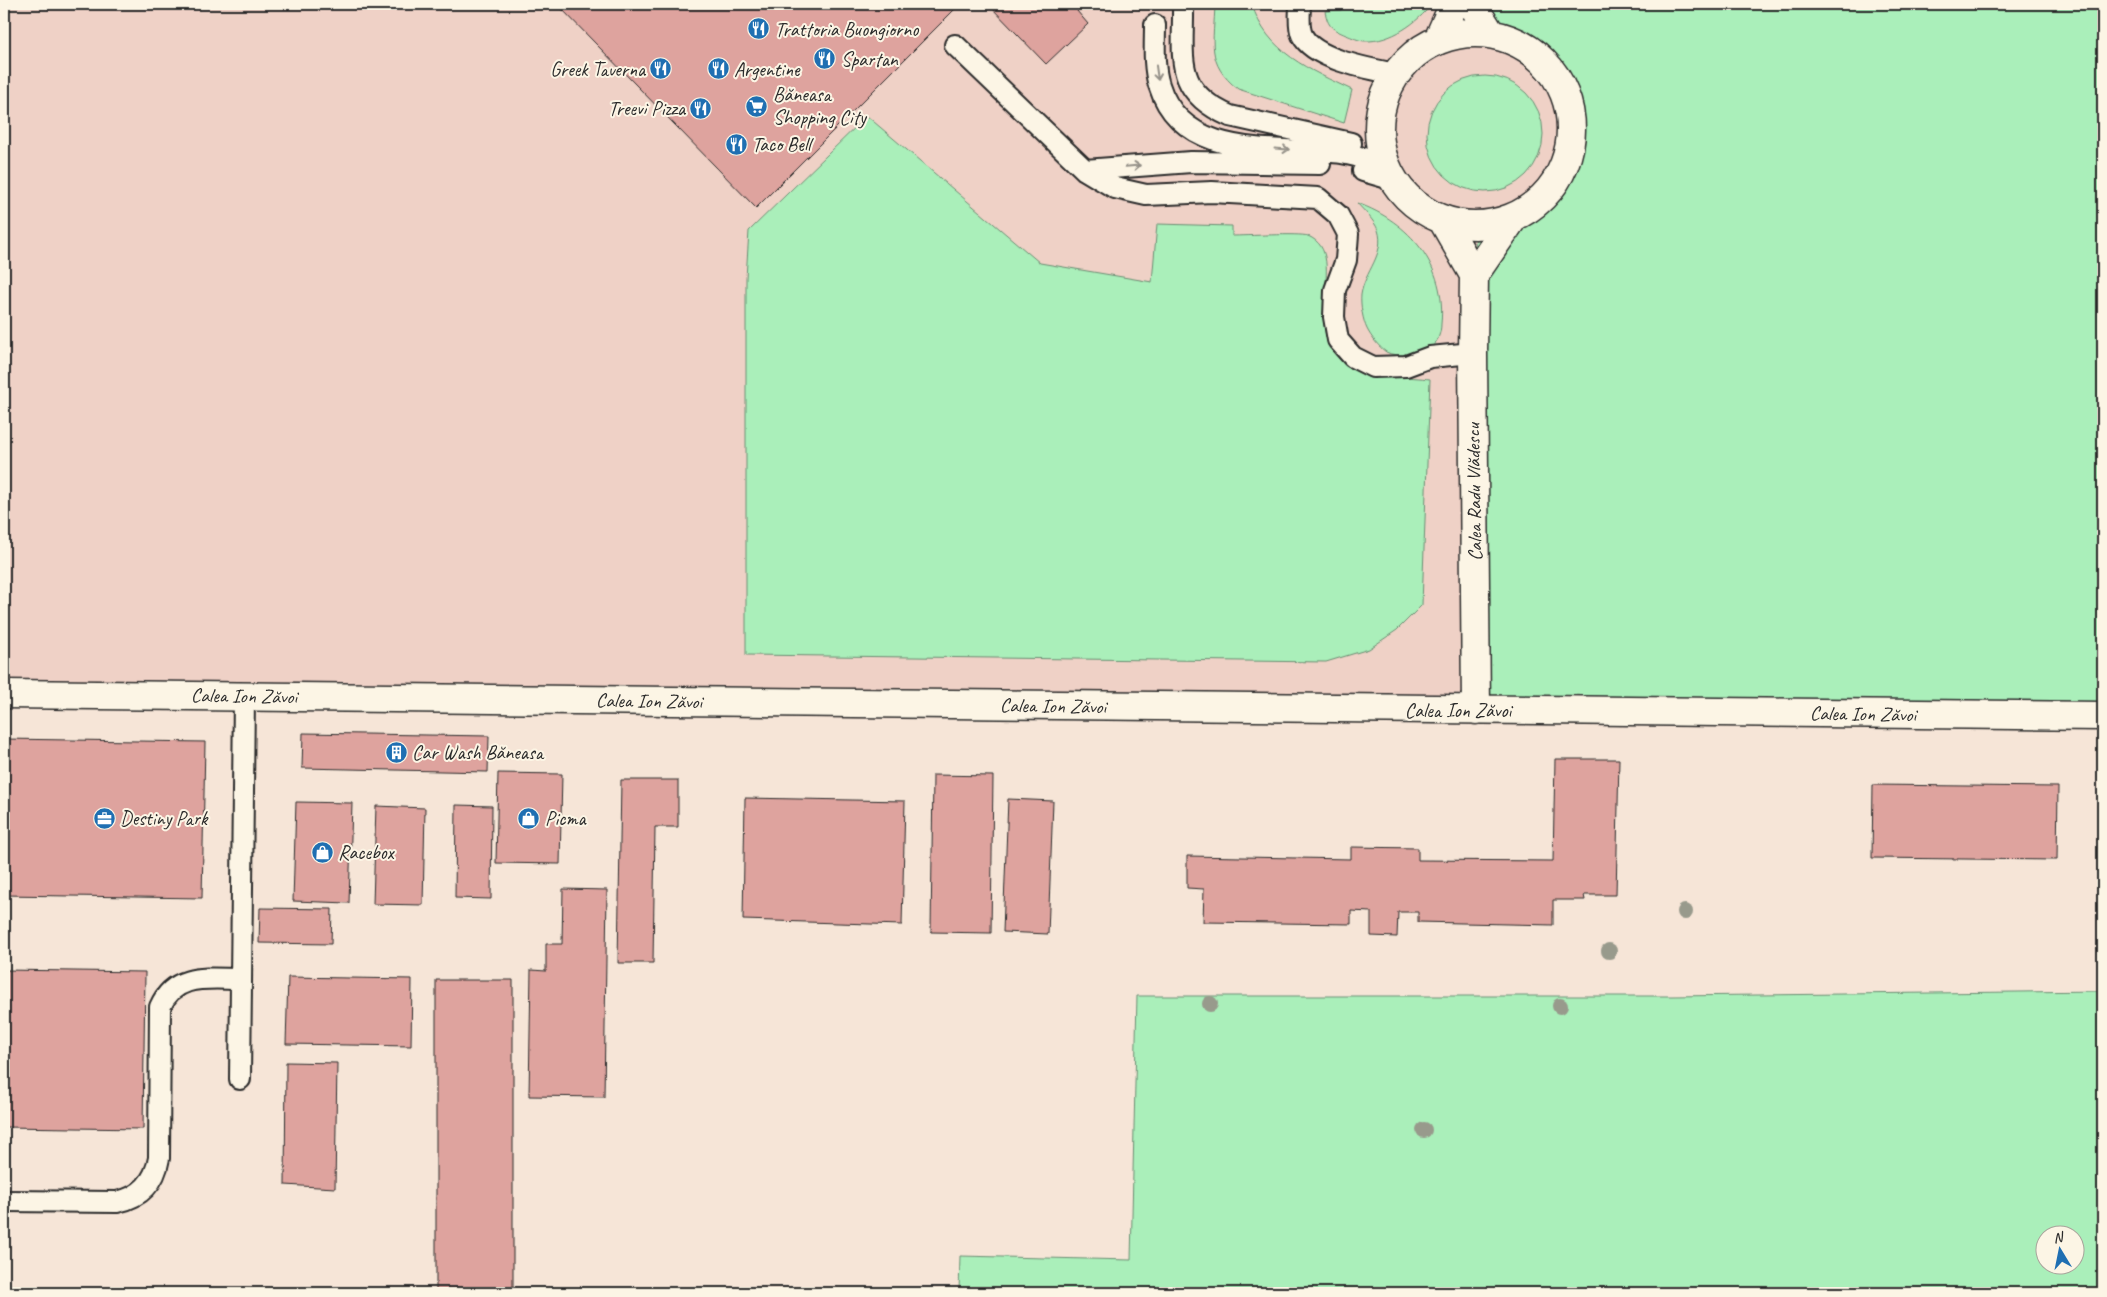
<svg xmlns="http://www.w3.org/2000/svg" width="2107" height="1297" font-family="Caveat,sans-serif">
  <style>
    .built { fill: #efd1c6 }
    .green { fill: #aaefba; stroke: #6a8d72; fill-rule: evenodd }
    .building { fill: #dea39e; stroke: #2b2b2b }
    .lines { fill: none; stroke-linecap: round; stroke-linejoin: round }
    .lane-casing { stroke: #2b2b2b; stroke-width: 24 }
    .street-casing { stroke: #2b2b2b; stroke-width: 31 }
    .lane { stroke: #fcf5e5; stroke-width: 20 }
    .street { stroke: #fcf5e5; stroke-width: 28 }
    .tree { fill: #989a8c }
    .oneway { stroke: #949088 }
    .labels { text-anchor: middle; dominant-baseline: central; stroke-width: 4; stroke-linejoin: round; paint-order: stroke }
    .poi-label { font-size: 20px; fill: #2b2b2b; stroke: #fcf5e5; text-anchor: start }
    .street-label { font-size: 20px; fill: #2b2b2b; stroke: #fcf5e5 }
  </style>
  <rect width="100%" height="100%" fill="#f6e5d7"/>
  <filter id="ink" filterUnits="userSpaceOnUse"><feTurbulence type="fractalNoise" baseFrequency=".02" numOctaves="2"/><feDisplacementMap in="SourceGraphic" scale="10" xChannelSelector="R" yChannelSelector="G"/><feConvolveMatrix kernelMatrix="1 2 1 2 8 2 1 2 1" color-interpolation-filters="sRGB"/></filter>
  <g filter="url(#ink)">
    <path class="built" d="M4 4H1459L1456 35 1473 33 1508 38 1538 56 1551 69 1561 85 1568 103 1571 121 1561 174 1543 197 1529 208 1514 217 1495 223 1477 225 1476 710 4 694Z"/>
    <path class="green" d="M1215 4H1252C1266 52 1310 70 1352 90L1344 123 1238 89C1205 63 1214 42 1215 4Z
      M1341 4H1432C1417 23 1391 42 1365 41 1359 41 1352 37 1346 35 1332 29 1328 27 1325 11L1341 10Z
      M1459 4H2103V716L1476 710 1474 275 1476 225C1507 221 1532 212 1551 186 1554 183 1558 178 1560 174 1565 164 1563 148 1565 137 1566 126 1570 113 1568 103 1566 93 1560 83 1555 75 1532 41 1494 31 1455 35Z
      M1427 134a58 58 0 1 1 116 0a58 58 0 1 1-116 0Z
      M867 116 1040 263 1152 282 1157 224 1232 226V236C1245 236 1299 233 1308 236 1355 256 1288 341 1358 371 1371 376 1413 377 1430 379L1422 605 1397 630 1369 649 1326 662 746 655V278L749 231Z
      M1357 203C1410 222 1447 266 1441 324 1441 332 1438 343 1430 348 1420 355 1397 358 1386 352 1378 346 1371 337 1367 329 1363 321 1360 304 1361 295 1364 272 1386 254 1378 230 1374 220 1364 211 1357 203Z
      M2103 991V1293H959L960 1256 1131 1260 1137 996H1672ZM2074 1234V1264H2044V1234Z"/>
    <path class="building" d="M306 4H321L320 8Z
      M557 4H960L756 208Z
      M988 4H1084L1077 11 1088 24 1046 64Z
      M303 733 489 736 488 772 302 768Z
      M4 739 205 742 202 898 4 895Z
      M1555 759H1619L1616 895H1584L1585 900H1553V925L1418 922V912H1398L1397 937 1371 936V912L1351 911V924L1203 922 1204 889 1187 888V856L1351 859V847L1418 848V860L1553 861Z
      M498 773 562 774 560 864 496 863Z
      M933 775 993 776 991 933 931 932Z
      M621 780H678V827H655L653 963H618Z
      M1873 785 2058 787 2057 860 1872 858Z
      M745 798 905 801 902 925 743 920Z
      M1008 799 1053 801 1048 934 1003 932Z
      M296 802 352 803 349 903 293 901Z
      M456 805 492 806 491 899 455 898Z
      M376 806 425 808 423 905 373 904Z
      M563 889 607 890 604 1097 529 1096 531 970 546 971V944H562Z
      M260 908 332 909 331 944 259 943Z
      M4 970 145 972 143 1129 4 1127Z
      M288 977 412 979 411 1046 286 1044Z
      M436 980H513V1293H436Z
      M286 1062 337 1063 335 1188 285 1185Z"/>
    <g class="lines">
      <defs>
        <path id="lane" d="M1183 4C1184 57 1172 91 1230 116L1351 143
          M1300 4C1300 13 1298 26 1302 35 1314 60 1371 69 1396 74
          M1155 25C1155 44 1153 66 1159 85 1183 162 1279 146 1342 153 1356 155 1372 161 1386 165
          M955 45 1085 170 1115 188 1146 195 1212 192 1318 198 1338 215 1348 234 1346 260 1335 290 1334 317 1338 340 1353 357 1373 367 1406 366 1430 357 1473 353
          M1085 170 1191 162 1320 164
          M1363 171 1394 180
          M240 1079 244 696
          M4 1201 117 1202C141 1197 155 1182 159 1158L160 1007C175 972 209 979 241 979"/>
        <path id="street" d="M1472 4 1491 34
          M1379 129a96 96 0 1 1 192 0a96 96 0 1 1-192 0Z
          M1438 40 1454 4
          M1442 219 1474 275 1473 353 1476 710
          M1474 275 1514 217
          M4 694 2103 716"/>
      </defs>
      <use href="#lane" class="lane-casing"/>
      <use href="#street" class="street-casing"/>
      <use href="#lane" class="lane"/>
      <use href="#street" class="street"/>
    </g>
    <g class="tree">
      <circle cx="1685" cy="912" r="8"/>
      <circle cx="1609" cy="951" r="8"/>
      <circle cx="1210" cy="1004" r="8"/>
      <circle cx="1560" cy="1006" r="8"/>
      <circle cx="1424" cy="1130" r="8"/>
    </g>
    <defs><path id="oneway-shaft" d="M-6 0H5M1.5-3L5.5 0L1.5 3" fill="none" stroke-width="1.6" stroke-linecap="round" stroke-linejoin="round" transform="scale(1.25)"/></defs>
    <g class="oneway">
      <use href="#oneway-shaft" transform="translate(1157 73) rotate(82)"/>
      <use href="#oneway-shaft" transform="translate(1282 149) rotate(4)"/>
      <use href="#oneway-shaft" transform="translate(1133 166) rotate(-5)"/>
    </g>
  </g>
  <defs>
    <symbol id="restaurant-disc" viewBox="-11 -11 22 22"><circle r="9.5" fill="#1f6fb2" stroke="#fcf5e5"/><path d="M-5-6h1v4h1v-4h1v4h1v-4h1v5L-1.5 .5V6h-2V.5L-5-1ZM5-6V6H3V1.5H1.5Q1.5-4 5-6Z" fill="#fff"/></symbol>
    <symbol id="supermarket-disc" viewBox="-11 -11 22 22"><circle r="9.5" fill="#1f6fb2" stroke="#fcf5e5"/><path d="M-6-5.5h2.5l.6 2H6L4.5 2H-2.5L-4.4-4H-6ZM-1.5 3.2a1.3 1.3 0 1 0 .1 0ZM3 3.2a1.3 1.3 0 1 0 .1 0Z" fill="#fff"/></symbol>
    <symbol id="building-disc" viewBox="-11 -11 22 22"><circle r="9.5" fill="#1f6fb2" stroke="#fcf5e5"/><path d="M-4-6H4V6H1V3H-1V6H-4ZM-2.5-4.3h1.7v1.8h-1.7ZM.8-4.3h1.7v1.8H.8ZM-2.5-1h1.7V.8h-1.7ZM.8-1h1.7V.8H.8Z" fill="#fff"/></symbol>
    <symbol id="office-disc" viewBox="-11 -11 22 22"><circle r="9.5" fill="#1f6fb2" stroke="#fcf5e5"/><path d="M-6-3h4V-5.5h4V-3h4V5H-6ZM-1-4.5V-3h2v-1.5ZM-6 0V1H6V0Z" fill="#fff"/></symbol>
    <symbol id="shop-disc" viewBox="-11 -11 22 22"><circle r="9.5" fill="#1f6fb2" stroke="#fcf5e5"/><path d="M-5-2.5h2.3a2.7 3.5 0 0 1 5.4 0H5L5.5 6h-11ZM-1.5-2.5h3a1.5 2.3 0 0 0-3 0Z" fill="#fff"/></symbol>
  </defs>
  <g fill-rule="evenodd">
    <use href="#restaurant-disc" x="746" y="16" width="25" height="25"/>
    <use href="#restaurant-disc" x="812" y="46" width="25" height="25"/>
    <use href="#restaurant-disc" x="648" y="56" width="25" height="25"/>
    <use href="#restaurant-disc" x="706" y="56" width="25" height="25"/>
    <use href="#supermarket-disc" x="744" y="94" width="25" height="25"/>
    <use href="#restaurant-disc" x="688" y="96" width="25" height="25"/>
    <use href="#restaurant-disc" x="724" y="132" width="25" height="25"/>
    <use href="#building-disc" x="384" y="740" width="25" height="25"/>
    <use href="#office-disc" x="92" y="806" width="25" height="25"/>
    <use href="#shop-disc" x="516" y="806" width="25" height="25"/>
    <use href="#shop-disc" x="310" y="840" width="25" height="25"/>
  </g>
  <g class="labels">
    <g class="poi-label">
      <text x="775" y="29">Trattoria Buongiorno</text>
      <text x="841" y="59">Spartan</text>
      <text x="645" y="69" text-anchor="end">Greek Taverna</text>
      <text x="734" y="69">Argentine</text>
      <text x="773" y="94">Băneasa<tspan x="773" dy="23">Shopping City</tspan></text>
      <text x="685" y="108" text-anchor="end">Treevi Pizza</text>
      <text x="752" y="144">Taco Bell</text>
      <text x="412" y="752">Car Wash Băneasa</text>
      <text x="120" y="818">Destiny Park</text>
      <text x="545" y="818">Picma</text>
      <text x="338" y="852">Racebox</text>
    </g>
    <g class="street-label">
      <text transform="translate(1474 492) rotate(-91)">Calea Radu Vlădescu</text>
      <text transform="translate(244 696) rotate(1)">Calea Ion Zăvoi</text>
      <text transform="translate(649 701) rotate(1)">Calea Ion Zăvoi</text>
      <text transform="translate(1053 706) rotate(1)">Calea Ion Zăvoi</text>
      <text x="1458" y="710">Calea Ion Zăvoi</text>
      <text transform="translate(1863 714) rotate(1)">Calea Ion Zăvoi</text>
    </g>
  </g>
  <rect width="2107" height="1297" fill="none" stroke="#fcf5e5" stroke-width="20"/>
  <rect x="10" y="10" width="2087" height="1277" fill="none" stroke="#2b2b2b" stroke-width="2" filter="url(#ink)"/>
  <g transform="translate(2060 1250) rotate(350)"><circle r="24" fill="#fcf5e5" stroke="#a8a49b"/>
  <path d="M0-4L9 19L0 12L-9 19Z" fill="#1f6fb2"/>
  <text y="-8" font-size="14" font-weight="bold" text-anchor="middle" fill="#2b2b2b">N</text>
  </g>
</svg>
